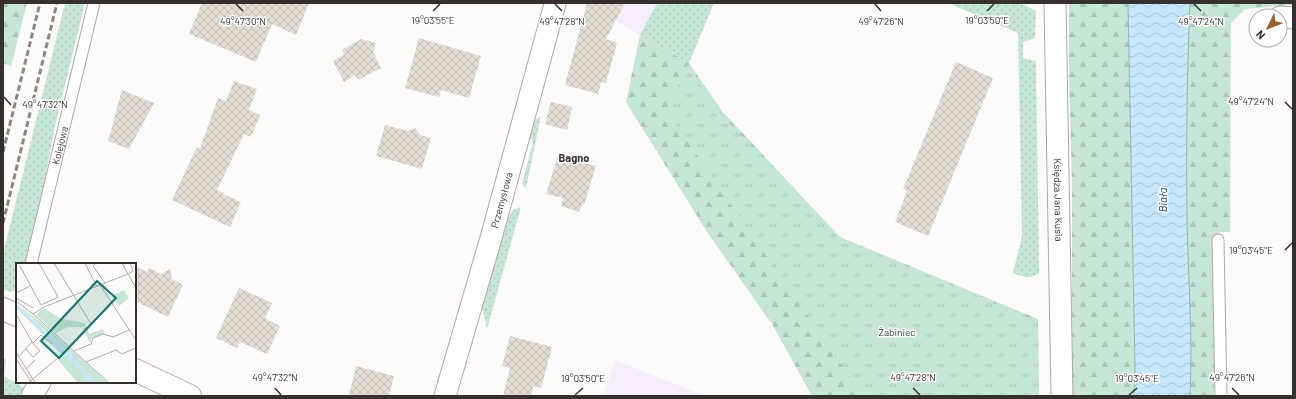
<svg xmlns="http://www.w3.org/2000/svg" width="1296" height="399" font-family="Barlow,sans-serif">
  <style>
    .commercial { fill: #f5eeff }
    .grass { fill: url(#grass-dots) }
    .forest { fill: url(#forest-firs) }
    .park { fill: url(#park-tufts) }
    .water { fill: url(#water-waves); stroke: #99b0bd }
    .building { fill: url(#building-cross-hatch) }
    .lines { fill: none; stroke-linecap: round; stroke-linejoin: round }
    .service-casing { stroke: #b2a6a3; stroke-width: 13 }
    .minor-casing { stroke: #b2a6a3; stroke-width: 23 }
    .tertiary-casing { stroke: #b2a6a3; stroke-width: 24 }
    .service { stroke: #fff; stroke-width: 11 }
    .minor { stroke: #fff; stroke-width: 21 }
    .tertiary { stroke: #fff; stroke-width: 22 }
    .rail { stroke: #8b8785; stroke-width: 3; stroke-dasharray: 6 3; stroke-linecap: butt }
    .ticks { fill: none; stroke: #35302e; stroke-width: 1.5 }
    .labels { text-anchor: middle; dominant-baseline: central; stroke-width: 3; stroke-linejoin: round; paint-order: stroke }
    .street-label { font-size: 10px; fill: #35302e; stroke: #fff }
    .park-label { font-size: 10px; fill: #0f3526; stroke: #fff }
    .neighbourhood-label { font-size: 11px; font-weight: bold; fill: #35302e; stroke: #fff }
    .water-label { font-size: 11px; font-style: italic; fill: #0d455d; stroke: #fff }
    .inset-road { fill: none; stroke: #adaaa8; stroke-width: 1 }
    .view { fill: #0f766e; fill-opacity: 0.15; stroke: #0f766e; stroke-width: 2 }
    .inset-edge { fill: none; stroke: #35302e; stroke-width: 2 }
    .ticks-label { font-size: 10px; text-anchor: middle; fill: #35302e; stroke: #fff; stroke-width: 3; stroke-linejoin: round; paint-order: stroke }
  </style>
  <defs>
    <pattern id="grass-dots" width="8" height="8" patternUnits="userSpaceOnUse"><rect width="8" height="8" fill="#c5e6d5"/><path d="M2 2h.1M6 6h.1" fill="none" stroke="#aac6b7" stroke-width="1.8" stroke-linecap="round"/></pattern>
    <pattern id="forest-firs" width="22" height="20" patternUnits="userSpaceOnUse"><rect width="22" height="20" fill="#c5e6d5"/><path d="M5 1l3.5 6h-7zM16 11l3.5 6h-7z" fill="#aac6b7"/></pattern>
    <pattern id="park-tufts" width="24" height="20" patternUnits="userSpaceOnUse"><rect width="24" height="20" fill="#c5e6d5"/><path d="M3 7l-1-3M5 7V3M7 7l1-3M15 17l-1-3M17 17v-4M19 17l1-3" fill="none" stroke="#aac6b7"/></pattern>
    <pattern id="water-waves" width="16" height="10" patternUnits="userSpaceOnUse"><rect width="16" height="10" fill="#c4e7fa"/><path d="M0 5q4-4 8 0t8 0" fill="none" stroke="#a9c6d7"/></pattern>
    <pattern id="building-cross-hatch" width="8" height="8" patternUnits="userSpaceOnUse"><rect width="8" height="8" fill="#e3dcd3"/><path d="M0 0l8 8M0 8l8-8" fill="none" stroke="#c3bdb5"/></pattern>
  </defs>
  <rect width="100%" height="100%" fill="#fdfbfa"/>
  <path class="commercial" d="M586 3H657L640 35Z
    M615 360 706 396H603Z"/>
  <path class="grass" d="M65 3H85L56 122 41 199 25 264H17V288L16 290 10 292 3 289V254Z
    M657 3H714L689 63 640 35Z
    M948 3H1020L1036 11 1035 38 1023 42V58L1036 61 1039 273C1028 280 1024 277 1013 273L1022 236 1018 33Z
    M541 116 526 188 522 184 533 142 529 136 531 123Z
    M521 207 487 329 482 307 505 223 513 210Z
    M3 359H6L4 376 26 389 21 396H3Z"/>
  <path class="forest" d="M3 3H27L11 66 3 63Z
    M1069 3H1128L1135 367 1134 396H1073L1072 310V184L1069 76Z
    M1190 3H1293V5L1245 9 1231 23 1230 232H1221L1214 239V396H1190C1193 337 1188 277 1187 218 1186 146 1187 74 1190 3Z
    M640 35 689 63 722 111 840 237 1038 319 1039 396H812L772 324 707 232 626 102Z"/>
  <path class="park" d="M688 64 716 109 838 237 1038 322 1039 396H861L859 390 670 116 669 103Z"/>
  <path class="water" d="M1128 3H1190C1187 74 1186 146 1187 218 1188 277 1193 337 1190 396H1134L1135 367Z"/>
  <path class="building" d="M202 3H309L296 35 272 24 256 62 189 34Z
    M587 3H625L606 39 617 43 606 83 601 82 598 94 565 85Z
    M419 38 481 56 469 98 441 90 439 97 405 88Z
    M361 39 376 43 373 52 381 68 358 80 355 75 344 82 333 61 344 55 342 50Z
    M956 62 993 78 928 236 895 222 907 191 903 189Z
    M234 81 257 89 249 110 260 115 251 137 244 134 217 190 224 193 223 194 241 202 230 227 172 200 197 147 200 148 218 98 226 101Z
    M122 90 154 103 129 149 108 141Z
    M551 102 572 107 567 130 545 124Z
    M385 125 408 131 415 128 420 135 431 138 422 169 376 156Z
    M558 155 596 166 584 205 582 204 579 212 561 206 563 198 546 194Z
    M135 266 147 272 149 268 161 274 170 269 172 279 183 285 168 317 135 301Z
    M239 288 272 303 265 318 280 326 267 354 240 342 237 348 216 338Z
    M510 336 552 347 541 388 533 386 531 396H503L510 368 502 366Z
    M356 366 394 376 389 396H349Z"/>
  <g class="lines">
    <defs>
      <g id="service">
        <path d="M1218 240 1221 396"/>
        <path id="s1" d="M31 264 94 3"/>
      </g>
      <g id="minor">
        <path id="s2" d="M1055 3 1062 396"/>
        <path d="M1280 17 1293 18"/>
        <path d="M32 396 40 382"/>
        <path id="s3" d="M445 396 491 238 555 4"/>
      </g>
      <path id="tertiary" d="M3 309 17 315
        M135 370 190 396"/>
    </defs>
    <use href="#service" class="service-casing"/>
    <use href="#minor" class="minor-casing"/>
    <use href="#tertiary" class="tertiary-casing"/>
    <use href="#service" class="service"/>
    <use href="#minor" class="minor"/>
    <use href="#tertiary" class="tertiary"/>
    <path class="rail" d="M3 152 40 3
      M3 223 57 3"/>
  </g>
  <path class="ticks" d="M236 4 243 11M555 4 562 11M875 4 881 11M1194 4 1201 11M433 11 440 4M987 11 994 4M4 97 11 105M1285 102 1292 109M1285 250 1292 243M275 388 281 395M913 388 920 395M1232 388 1239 395M575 395 583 388M1129 395 1137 388"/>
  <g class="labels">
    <g class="street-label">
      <text stroke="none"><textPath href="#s1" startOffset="122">Kolejowa</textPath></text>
      <text stroke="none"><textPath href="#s3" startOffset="204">Przemysłowa</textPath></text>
      <text stroke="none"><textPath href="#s2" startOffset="197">Księdza Jana Kusia</textPath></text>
    </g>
    <g class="park-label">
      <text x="897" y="332">Żabiniec</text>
    </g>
    <g class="neighbourhood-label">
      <text x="574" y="157">Bagno</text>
    </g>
    <g class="water-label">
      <text transform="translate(1162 200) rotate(-90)">Biała</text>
    </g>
  </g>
  <g transform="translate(16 263)">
    <rect width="120" height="120" fill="#fdfbfa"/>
    <path d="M70 63 73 71 87 66 89 70 75 76 74 81 67 65Z" fill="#c5e6d5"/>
    <path d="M108 27 113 35 103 43 96 33ZM0 40 23 58 92 120H80L55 92ZM28 45 43 55 68 60 70 63 52 64 40 70 21 53ZM20 64 55 97 75 120H62L42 97 45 91Z" fill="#c5e6d5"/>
    <path d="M25 47 39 56 65 61 67 64H52L40 70 21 52Z" fill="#c5e6d5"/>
    <path d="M0 41 52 89 80 120H75L61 104 0 45Z" fill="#c4e7fa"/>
    <path class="inset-road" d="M38 0 75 61M69 0 81 24M80 0 77 3 89 20M106 0 120 25M4 3 25 42 42 34 23 0M84 22 120 77M0 30 14 23M0 35 17 45M0 38 17 51 93 120M0 51 16 79M17 51 28 44 112 11 117 8 114 0M17 80 25 72 36 81M10 86 17 94 24 88 16 79M58 88 75 81 77 75 87 71 97 74 113 67M0 89 19 120M3 93 16 79M0 96 16 120M70 99 100 87 106 91 120 85M10 106 19 97M12 120 43 94"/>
    <path class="view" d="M81 18 100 35 43 95 25 78Z"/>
    <rect width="120" height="120" class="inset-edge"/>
  </g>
  <g class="ticks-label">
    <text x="433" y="24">19°03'55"E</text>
    <text x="987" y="24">19°03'50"E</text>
    <text x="881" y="25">49°47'26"N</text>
    <text x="1201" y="25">49°47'24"N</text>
    <text x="243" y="25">49°47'30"N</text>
    <text x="562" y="25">49°47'28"N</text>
    <text x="1251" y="105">49°47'24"N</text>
    <text x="45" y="108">49°47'32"N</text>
    <text x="1251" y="254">19°03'45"E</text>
    <text x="275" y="381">49°47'32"N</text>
    <text x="913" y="381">49°47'28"N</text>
    <text x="1232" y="381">49°47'26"N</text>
    <text x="583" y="382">19°03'50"E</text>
    <text x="1137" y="382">19°03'45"E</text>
  </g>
  <rect width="1296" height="399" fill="none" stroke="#35302e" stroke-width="8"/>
  <g transform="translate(1268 28) rotate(227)"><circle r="19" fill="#ffffff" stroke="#aeacab"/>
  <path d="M0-3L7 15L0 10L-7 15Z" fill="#9e5e26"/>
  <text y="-6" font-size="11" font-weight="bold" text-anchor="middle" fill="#35302e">N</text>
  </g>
</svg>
